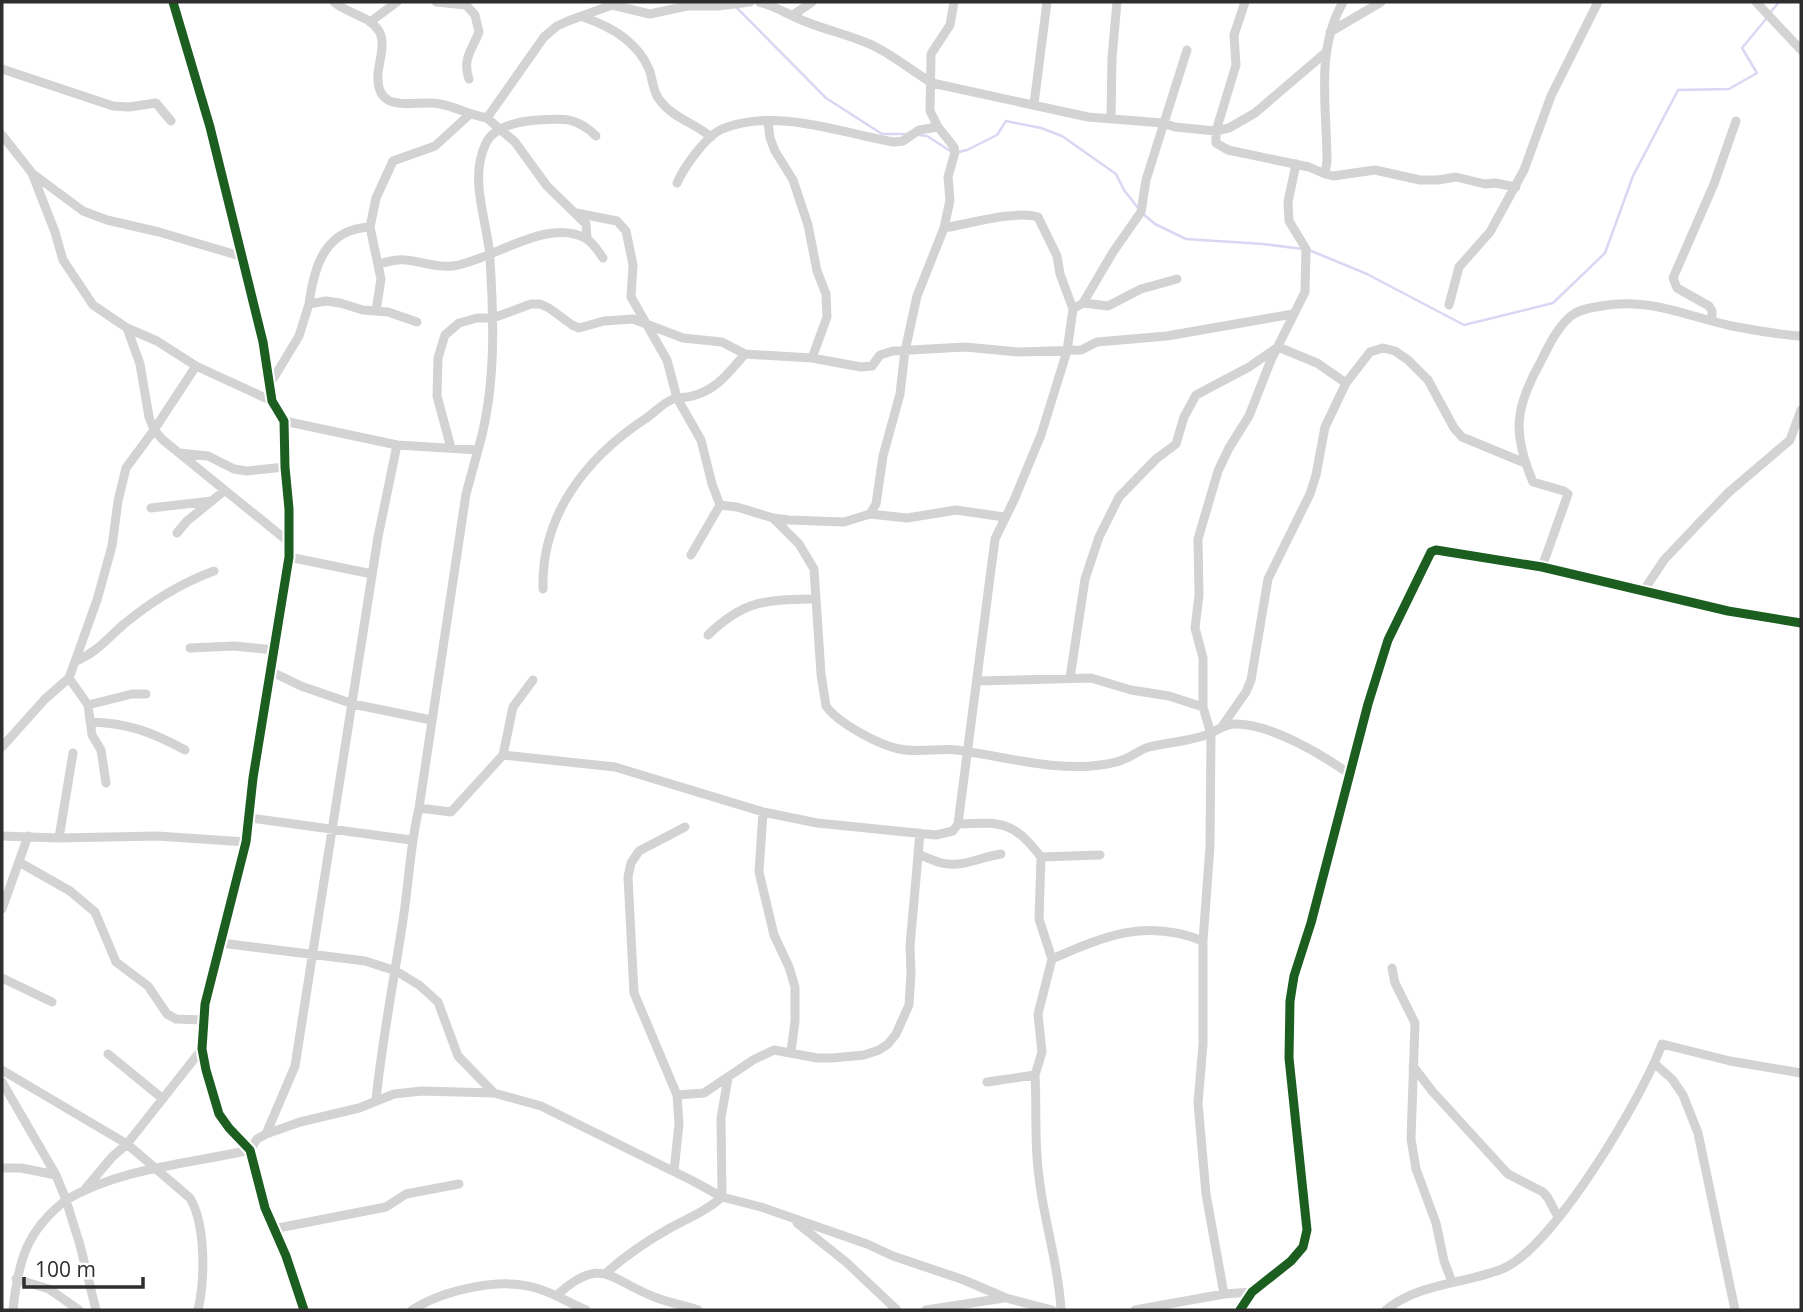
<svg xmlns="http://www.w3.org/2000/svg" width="1803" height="1312" font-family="'Open Sans',sans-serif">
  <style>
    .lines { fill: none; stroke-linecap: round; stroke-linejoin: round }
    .stream { stroke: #dbd6f3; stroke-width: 2.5 }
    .street { stroke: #d3d3d3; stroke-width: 9 }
    .cycleway-casing { stroke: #fff; stroke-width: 13 }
    .cycleway { stroke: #1b5e20; stroke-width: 9 }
  </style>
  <rect width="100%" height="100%" fill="#fff"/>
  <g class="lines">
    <path class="stream" d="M736 7 826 98 882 134H908
      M1770 13 1779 2
      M919 135 927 136 952 152
      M959 152 967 150 997 135 1006 121 1041 128 1062 136 1116 174 1124 190 1138 208
      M1142 213 1155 224 1186 239 1263 244 1303 249
      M1309 250 1367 274 1464 325 1553 303 1605 253 1633 176 1678 90 1729 89 1757 73 1742 48 1766 19"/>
    <path class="street" d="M173 2 210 127 263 342 272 401 284 421 285 467 289 509V557L253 778 246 842 205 1004 202 1049 206 1070 219 1114 229 1128 250 1150 265 1208 286 1256 304 1310
      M334 2C347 14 369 15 379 31 386 43 379 61 378 74 375 117 417 99 440 104 456 107 470 115 487 118
      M436 2 466 5 475 15 479 32C472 50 462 59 469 79
      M759 2C776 6 788 15 804 21 826 30 849 35 872 45 893 55 912 71 932 83L1088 117 1163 123 1175 127 1216 131 1229 128 1255 113 1324 54
      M1245 2 1234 35 1236 65 1216 131V143L1228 150 1309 167 1325 174
      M1343 2C1315 51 1327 107 1327 161L1325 174 1333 176 1375 170 1420 180H1438L1456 177 1485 184 1495 183 1516 187
      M1756 2 1801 50
      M793 15 812 2
      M583 17C610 26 637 41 649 69 653 79 652 90 659 99 672 118 695 123 711 137
      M370 22 397 2
      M1330 32 1381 2
      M2 69 113 106 129 107 156 103 171 121
      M1034 104 1047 2
      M1111 118 1112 58 1117 2
      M768 122 770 138 775 151 793 180 808 225 817 271 826 294 827 317 812 358
      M2 135 32 173 55 232 63 260 93 305 127 328 157 341 196 366 272 401
      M33 174 83 211 107 220 159 232 240 256
      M677 183C684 167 706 136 722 129 776 107 841 133 894 142L903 141 919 130 938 127
      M576 213 617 221 626 231 633 265 631 297 667 360 677 398 701 440 712 484 720 505 737 507 773 518 789 520 844 522 870 514 876 504 883 456 900 394 905 351 917 296 944 228 950 200 948 177 955 152 954 147 938 127 930 111 931 54 950 25 954 2
      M944 228C969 224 1015 210 1038 217L1057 256 1060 274 1073 309
      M587 239 586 224 547 186 515 142 487 118 544 37 557 26 568 21 612 5 650 14 687 6H718L750 2
      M379 264C387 262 396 259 405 260 421 261 436 268 453 266 491 261 547 217 585 238 593 242 598 251 603 258
      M1083 303 1113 252 1141 212 1146 180 1187 50
      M309 304C314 266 325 229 370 227
      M1449 305 1459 267 1490 232 1524 170 1551 96 1598 2
      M376 311 381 279 370 227 376 198 393 161 435 146 469 115
      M1712 320V311L1709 306 1677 288 1673 278 1714 184 1736 121
      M127 328 140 364 149 417 154 430 163 440 179 453 208 456 234 469 247 471 285 467
      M270 384 299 336 309 304 326 301 340 303 363 310 388 312 417 322
      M284 421 397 445 478 450C496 389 494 322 490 259 488 221 468 180 486 143 494 126 521 121 538 120 563 118 577 117 596 136
      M451 448 437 396 438 358 445 335 459 323 477 318H493L531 304H540L549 308 572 325 579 328 604 321 633 319 683 338 722 342 745 354 812 358 861 367 872 366 880 355 893 351 965 347 1018 352 1081 350 1097 342 1167 336 1293 314
      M179 453 290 543
      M151 508 212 501
      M870 514 907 518 956 510 1004 517
      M773 518 799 544 814 569 821 674 826 706C838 723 879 745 899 749 918 753 938 748 957 750 1010 757 1062 775 1116 762 1130 759 1138 750 1149 747 1168 742 1186 742 1206 735 1217 731 1223 724 1236 724 1271 724 1323 755 1351 775
      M177 533 187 521 224 491
      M691 555 720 505
      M289 557 372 574
      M1542 567 1568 494 1564 491 1533 482C1513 435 1514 410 1539 365 1547 349 1557 327 1571 316 1579 309 1591 308 1601 306 1651 297 1685 316 1732 326 1755 330 1778 335 1801 336
      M543 589C541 515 586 458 645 419 654 413 662 404 671 400 678 397 685 398 692 396 717 390 729 372 745 354
      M1644 590 1664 560 1698 524 1729 492 1790 440 1801 410
      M708 635C745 599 767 600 816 599
      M190 648 234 646 275 650
      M76 661C96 653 108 638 124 624 152 601 181 583 214 571
      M272 672 301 686 353 704 431 720
      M69 678 88 705 92 735 101 750 106 783
      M1070 678 1085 579 1099 537 1119 497 1156 459 1176 444 1184 417 1196 395 1249 367 1278 347 1317 363 1346 383
      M977 681 1091 678 1131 690 1169 696 1203 707
      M88 705 132 694H146
      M90 722C128 723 152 732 185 750
      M1223 725 1246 692 1251 680 1268 579 1310 494 1316 475 1325 427 1346 383 1370 352 1383 348 1395 351 1408 360 1428 380 1454 428 1462 437 1525 463
      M2 747 45 699 69 678 97 600 112 546 118 501 126 468 154 430 196 366
      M503 755 513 707 533 680
      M419 808 451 812 503 755 615 767 763 812 817 823 936 835 953 831 958 824C1003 822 1013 821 1041 857L1039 919 1052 959 1038 1014 1042 1052 1035 1075 987 1082
      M763 812 759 872 774 935 789 967 795 987V1021L791 1052
      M250 818 411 840
      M958 824 995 539 1014 500 1041 435 1067 351 1073 309 1083 303 1108 306 1141 289 1177 279
      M2 836 59 838 157 836 246 842
      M59 838 73 753
      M918 854C930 859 943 866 957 864 971 863 986 856 1001 854
      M1041 857 1100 855
      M19 862 70 891 95 912 116 962 148 986 167 1014 176 1019 203 1020
      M2 909 28 836
      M221 943 365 961 396 971 419 985 438 1002 458 1056 494 1093
      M1052 959C1105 936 1146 918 1203 941
      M1392 968 1395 983 1415 1023 1411 1139 1416 1169 1436 1223 1444 1261 1452 1282
      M2 978 52 1002
      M108 1054 163 1099
      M1655 1064 1672 1079 1683 1095 1698 1133 1735 1310
      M1413 1066 1432 1091 1508 1174 1543 1192 1548 1198 1558 1217
      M2 1070 127 1144 190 1198C206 1225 205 1280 198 1310
      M1035 1075C1037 1109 1034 1143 1039 1177 1044 1222 1059 1266 1061 1310
      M2 1082 56 1175 66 1200C26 1231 18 1262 13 1310
      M677 1095 634 993 628 877 631 863 639 851 685 827
      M376 1100C382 1040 394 980 403 920 409 882 410 845 419 808L466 494 478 450
      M266 1134 295 1066 378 537 397 445
      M2 1168H21L56 1175
      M674 1171 679 1124 677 1095 704 1093 753 1060 774 1050 817 1058H832L864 1055 879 1050 888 1044 896 1034 909 1005 911 973 910 946 920 833
      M86 1188 112 1157 127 1144 202 1049
      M797 1223 846 1262 897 1310
      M273 1229 386 1207 406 1194 459 1184
      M606 1273C625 1256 647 1241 670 1228 689 1218 706 1211 722 1197L721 1118 728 1078
      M16 1279 49 1289 79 1310
      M1224 1294 1206 1194 1198 1103 1203 1044V941L1210 846 1211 734 1203 707V658L1195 628 1199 595 1198 539 1218 471 1229 448 1249 416 1271 360 1305 292 1306 249 1289 221 1288 202 1296 164
      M556 1296C603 1253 610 1281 657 1298 670 1303 685 1305 698 1310
      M96 1310 80 1245 66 1200C121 1168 188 1164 250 1150L257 1139 266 1134 300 1122 359 1108 394 1094 422 1091 494 1093 541 1106 693 1181 722 1197 761 1207 867 1244 893 1256 964 1280 1006 1298 1052 1310
      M412 1310C443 1290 500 1277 536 1288 554 1293 569 1303 586 1310
      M926 1310 1004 1298
      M1135 1310 1224 1294 1252 1292
      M1240 1310 1252 1292 1291 1261 1303 1247 1307 1230 1289 1058 1290 1001 1294 976 1311 923 1368 704 1388 640 1431 552 1436 550 1542 567 1728 611 1801 623
      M1386 1310C1419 1283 1464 1284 1502 1269 1553 1249 1643 1096 1662 1044L1730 1061 1801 1073"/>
    <defs>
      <path id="cycleway" d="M173 2 210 127 263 342 272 401 284 421 285 467 289 509V557L253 778 246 842 205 1004 202 1049 206 1070 219 1114 229 1128 250 1150 265 1208 286 1256 304 1310
        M1240 1310 1252 1292 1291 1261 1303 1247 1307 1230 1289 1058 1290 1001 1294 976 1311 923 1368 704 1388 640 1431 552 1436 550 1542 567 1728 611 1801 623"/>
    </defs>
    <use href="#cycleway" class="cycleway-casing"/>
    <use href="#cycleway" class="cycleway"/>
  </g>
  <rect width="1803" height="1312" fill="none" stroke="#2e2e2e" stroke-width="7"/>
  <path d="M24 1277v10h119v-10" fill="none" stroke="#2e2e2e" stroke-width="3.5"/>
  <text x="35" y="1277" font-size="21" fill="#2e2e2e" stroke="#ffffff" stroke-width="5" paint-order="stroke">100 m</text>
</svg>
